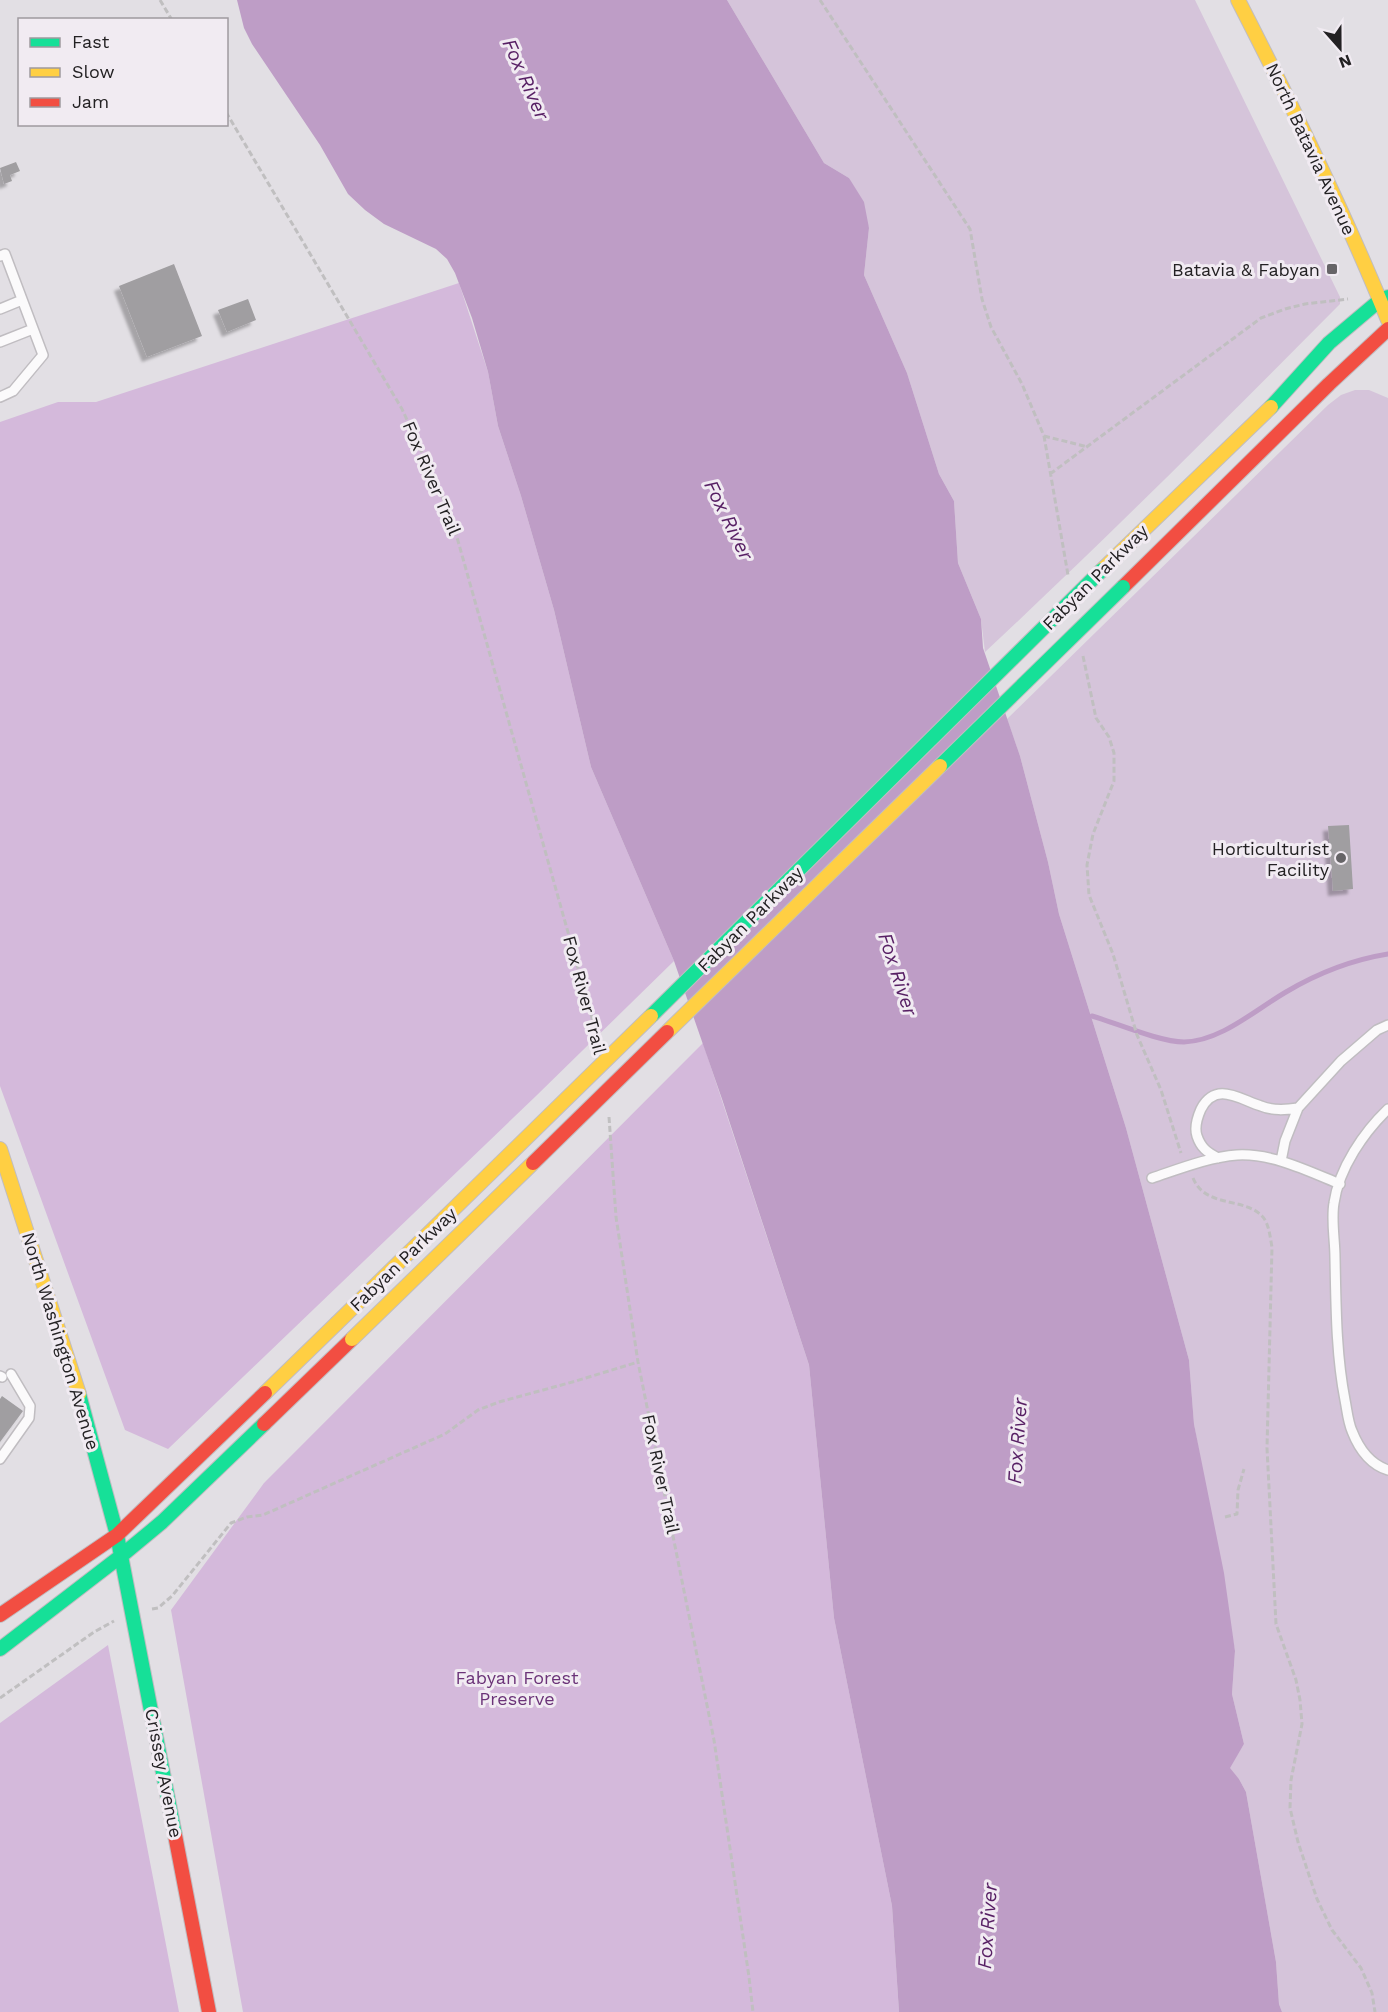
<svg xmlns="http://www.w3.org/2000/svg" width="1388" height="2012" font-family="'Work Sans',sans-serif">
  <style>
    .green { fill: #d5c4da }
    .forest { fill: #d4b9db }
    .water { fill: #be9dc6 }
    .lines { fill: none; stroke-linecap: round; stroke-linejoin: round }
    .stream { stroke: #be9dc6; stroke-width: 5 }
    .building { fill: #a09ea1; filter: url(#shadow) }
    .lane-casing { stroke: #c0bdc1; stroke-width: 12 }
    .fast-casing { stroke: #c0bdc1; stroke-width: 16 }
    .slow-casing { stroke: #c0bdc1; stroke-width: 16 }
    .jam-casing { stroke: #c0bdc1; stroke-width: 16 }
    .path { stroke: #c0bfc0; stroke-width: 3; stroke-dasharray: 6 3; stroke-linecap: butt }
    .lane { stroke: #fbfafb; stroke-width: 9 }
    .fast { stroke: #16e098; stroke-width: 14 }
    .slow { stroke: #ffcf43; stroke-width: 14 }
    .jam { stroke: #f24e42; stroke-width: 14 }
    .fast-bridge-casing { stroke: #c0bdc1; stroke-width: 16; stroke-linecap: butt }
    .slow-bridge-casing { stroke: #c0bdc1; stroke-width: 16; stroke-linecap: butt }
    .jam-bridge-casing { stroke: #c0bdc1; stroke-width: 16; stroke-linecap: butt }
    .fast-bridge { stroke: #16e098; stroke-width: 14 }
    .slow-bridge { stroke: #ffcf43; stroke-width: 14 }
    .jam-bridge { stroke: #f24e42; stroke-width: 14 }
    .poi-dot { fill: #666467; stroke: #f1ebf2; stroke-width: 2 }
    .labels { text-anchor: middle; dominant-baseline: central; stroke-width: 6; stroke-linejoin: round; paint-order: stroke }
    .street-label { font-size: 18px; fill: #232123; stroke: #f1ebf2 }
    .poi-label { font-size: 18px; fill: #232123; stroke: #f1ebf2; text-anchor: end }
    .park-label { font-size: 18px; fill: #6b3378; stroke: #f1ebf2 }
    .water-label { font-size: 20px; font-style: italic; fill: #571f64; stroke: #f1ebf2 }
  </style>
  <defs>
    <filter id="shadow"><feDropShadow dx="-5" dy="5" stdDeviation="1.5" flood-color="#0004"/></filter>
  </defs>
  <rect width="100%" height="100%" fill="#e2dfe4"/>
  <path class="green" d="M727 0H1195L1340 297V304C1223 422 1106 539 985 652L981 619 958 563 954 501 939 474 907 373 864 275 869 228 849 178 824 163Z
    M1355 390H1369L1388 398V2012H1282L1279 2004 1276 1962 1246 1792 1239 1779 1229 1768 1244 1744 1232 1694 1235 1651 1194 1424 1189 1360 1126 1128 1059 914 1048 862 1020 756 1007 719 1328 405 1341 395Z"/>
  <path class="forest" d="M459 283 488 372 498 426 521 496 554 610 591 767 674 961 536 1096 168 1449 125 1430 0 1086V422L58 402H96Z
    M703 1043 809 1365 834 1618 892 1906 899 2012H243L171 1610 264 1483Z
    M108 1645 179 2012H0V1723Z"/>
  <path class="water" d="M237 0H727L824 163 849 178 864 202 869 228 864 275 907 373 939 474 954 501 958 563 981 619 983 648 1020 756 1048 862 1059 914 1126 1128 1189 1360 1194 1424 1224 1573 1235 1651 1232 1694 1244 1744 1230 1768 1239 1779 1246 1792 1276 1962 1279 2004 1282 2012H899L892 1906 834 1618 809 1365 722 1099 674 961 591 767 554 610 521 496 498 426 488 372 472 318 455 273 447 259 436 249 384 224 365 210 348 194 320 145 252 44 244 28Z"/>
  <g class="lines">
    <path class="stream" d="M1092 1016C1116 1023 1160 1042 1184 1042 1221 1041 1255 1010 1286 992 1318 973 1351 960 1388 954"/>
  </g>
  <path class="building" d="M16 162 20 171 10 175 12 181 4 184 0 168Z
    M174 264 202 336 147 357 119 286Z
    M248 299 256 320 227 332 218 310Z
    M1349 825 1353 889 1333 891 1328 826Z
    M2 1396 23 1411 0 1442V1399Z"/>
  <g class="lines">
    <defs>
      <path id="lane" d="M0 256 5 254 43 355 13 391 0 397
        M0 309 22 300
        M0 342 33 329
        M1388 1109C1364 1132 1339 1168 1334 1203 1331 1220 1335 1240 1335 1258 1336 1305 1336 1354 1345 1400 1347 1410 1348 1422 1352 1431 1359 1449 1369 1464 1388 1470
        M1218 1158C1207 1152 1201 1148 1197 1136 1194 1127 1197 1118 1201 1109 1216 1081 1239 1099 1261 1106 1273 1111 1285 1110 1298 1108
        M1281 1161 1285 1141 1298 1108 1341 1061 1377 1030 1388 1025
        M1152 1178C1179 1169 1209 1157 1237 1155 1272 1153 1308 1171 1340 1184
        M0 1376 2 1377
        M0 1459 29 1418 30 1406 11 1374"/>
      <path id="fast" d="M1271 407 1329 343 1380 300 1388 297
        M79 1394 117 1535 175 1835
        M0 1649 121 1556 162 1522 264 1424"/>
      <path id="slow" d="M1238 0C1292 105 1344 211 1388 320
        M1102 570 1271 407
        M0 1149 79 1394
        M265 1393 336 1324"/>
      <path id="jam" d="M1123 587 1329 384 1388 329
        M264 1424 352 1339
        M0 1615 117 1535 265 1393
        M175 1835 209 2012"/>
    </defs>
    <use href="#lane" class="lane-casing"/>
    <use href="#fast" class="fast-casing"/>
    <use href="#slow" class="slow-casing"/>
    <use href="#jam" class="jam-casing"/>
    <path class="path" d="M160 0 172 20
      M820 0 970 229 982 299 991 327 1022 384 1044 436 1068 575
      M226 112 402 409 451 516 598 1039
      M1044 436 1088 447
      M1050 474 1261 318 1285 309 1305 304 1348 299
      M1083 656 1096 718 1109 737 1114 753V781L1093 834 1087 865 1089 895 1113 954 1137 1035 1161 1090 1181 1153
      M609 1117 616 1217 638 1362 714 1740 749 1977 753 2012
      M1193 1178C1205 1208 1244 1197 1262 1216 1269 1223 1270 1237 1272 1247L1267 1448 1276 1624 1296 1680 1300 1700 1302 1724 1291 1780 1290 1808 1298 1842 1317 1899 1332 1930 1361 1968 1372 1993 1375 2012
      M1225 1517 1237 1514 1238 1490 1244 1469
      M152 1609 158 1608 172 1596 231 1523 247 1517 263 1515 445 1434 478 1410 499 1402 576 1381 638 1362
      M0 1698 94 1632 114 1621"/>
    <use href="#lane" class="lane"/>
    <use href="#fast" class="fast"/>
    <use href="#slow" class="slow"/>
    <use href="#jam" class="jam"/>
    <defs>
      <path id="fast-bridge" d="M940 766 1123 587
        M651 1016 1102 570"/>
      <path id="slow-bridge" d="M667 1032 940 766
        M336 1324 651 1016
        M352 1339 533 1163"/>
      <path id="jam-bridge" d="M533 1163 667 1032"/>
    </defs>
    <use href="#fast-bridge" class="fast-bridge-casing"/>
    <use href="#slow-bridge" class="slow-bridge-casing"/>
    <use href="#jam-bridge" class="jam-bridge-casing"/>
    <use href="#fast-bridge" class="fast-bridge"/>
    <use href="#slow-bridge" class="slow-bridge"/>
    <use href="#jam-bridge" class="jam-bridge"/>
  </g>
  <g class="poi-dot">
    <rect x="1326" y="263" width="12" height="12" rx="3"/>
    <circle cx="1341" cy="858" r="6"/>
  </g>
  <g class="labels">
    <g class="street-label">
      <text transform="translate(1311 149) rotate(65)">North Batavia Avenue</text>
      <text transform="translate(432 478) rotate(67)">Fox River Trail</text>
      <text transform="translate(1095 577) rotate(-45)">Fabyan Parkway</text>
      <text transform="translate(750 919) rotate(-45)">Fabyan Parkway</text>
      <text transform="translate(585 995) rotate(75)">Fox River Trail</text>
      <text transform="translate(403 1259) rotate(-44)">Fabyan Parkway</text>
      <text transform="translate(61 1341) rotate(73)">North Washington Avenue</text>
      <text transform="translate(661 1474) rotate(78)">Fox River Trail</text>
      <text transform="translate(164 1773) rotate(79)">Crissey Avenue</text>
    </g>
    <g class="poi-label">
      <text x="1320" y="269">Batavia &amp; Fabyan</text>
      <text x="1329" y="848">Horticulturist<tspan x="1329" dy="21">Facility</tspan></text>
    </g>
    <g class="park-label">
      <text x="517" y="1677">Fabyan Forest<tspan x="517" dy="21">Preserve</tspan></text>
    </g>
    <g class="water-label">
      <text transform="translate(526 79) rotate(66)">Fox River</text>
      <text transform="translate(729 520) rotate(64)">Fox River</text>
      <text transform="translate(898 974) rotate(72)">Fox River</text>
      <text transform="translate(1017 1441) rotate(-86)">Fox River</text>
      <text transform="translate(987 1926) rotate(-86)">Fox River</text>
    </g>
  </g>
  <rect x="18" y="18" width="210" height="108" fill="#f1ebf2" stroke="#9f9a9f" stroke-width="1.5"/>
  <rect x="30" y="38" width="30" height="9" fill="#16e098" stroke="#9f9a9f" stroke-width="1.5"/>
  <text x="72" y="48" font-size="18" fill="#232123">Fast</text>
  <rect x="30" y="68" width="30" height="9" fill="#ffcf43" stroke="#9f9a9f" stroke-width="1.5"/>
  <text x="72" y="78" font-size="18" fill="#232123">Slow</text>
  <rect x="30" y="98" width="30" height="9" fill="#f24e42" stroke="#9f9a9f" stroke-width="1.5"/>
  <text x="72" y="108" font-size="18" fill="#232123">Jam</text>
  <g transform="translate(1340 48) rotate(159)" stroke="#f1ebf2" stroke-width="4.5" paint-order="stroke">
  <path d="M0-4.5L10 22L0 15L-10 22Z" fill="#232123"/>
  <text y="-9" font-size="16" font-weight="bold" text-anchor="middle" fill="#232123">N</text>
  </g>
</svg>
